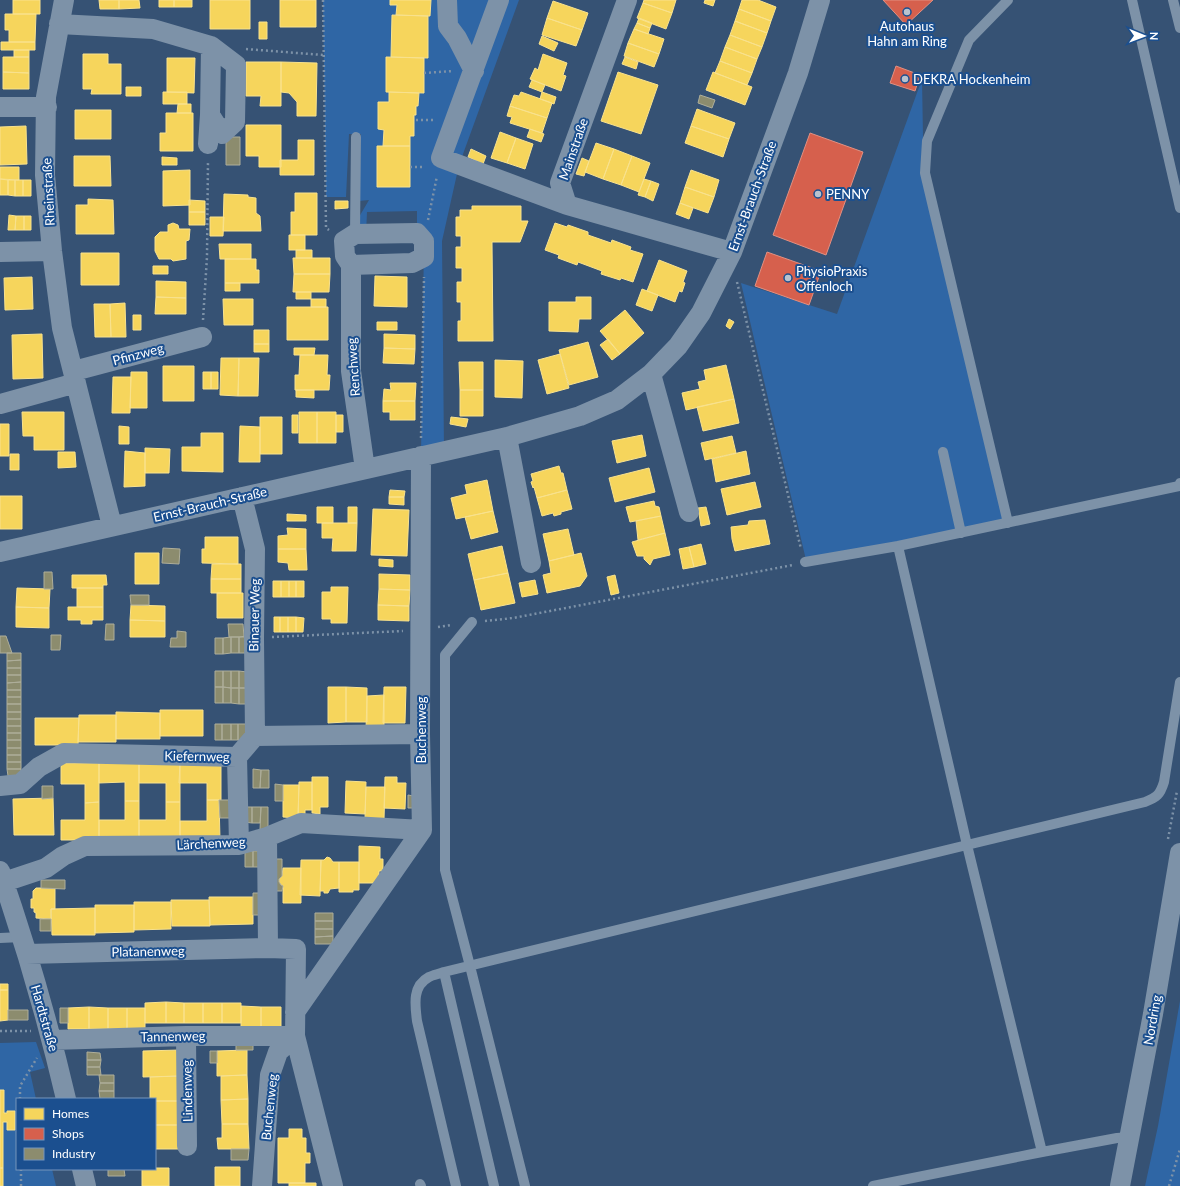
<svg xmlns="http://www.w3.org/2000/svg" width="1180" height="1186" font-family="Lato,sans-serif">
  <style>
    .green { fill: #2f66a5 }
    .homes { fill: #f6d55c; stroke: #f9e28d }
    .shops { fill: #d6604d; stroke: #e29082 }
    .industry { fill: #8c8c6e; stroke: #aeae9a }
    .lines { fill: none; stroke-linecap: round; stroke-linejoin: round }
    .path { stroke: #7d92a8; stroke-width: 2.5; stroke-dasharray: 2 3; stroke-linecap: butt }
    .service { stroke: #7d92a8; stroke-width: 10 }
    .minor { stroke: #7d92a8; stroke-width: 20 }
    .poi-dot { fill: #b9c2ce; stroke: #1b4f8f; stroke-width: 1.5 }
    .labels { text-anchor: middle; dominant-baseline: central; stroke-width: 4; stroke-linejoin: round; paint-order: stroke }
    .poi-label { font-size: 13px; fill: #fff; stroke: #1b4f8f; text-anchor: start }
    .street-label { font-size: 13px; fill: #fff; stroke: #1b4f8f }
  </style>
  <rect width="100%" height="100%" fill="#365274"/>
  <path class="green" d="M323 0H519L459 165 442 241 444 451 421 456 424 241 417 233V211L367 212 366 234H358L359 217 369 200 359 201 361 134H349L346 197H326Z
    M922 79 923 137V175L1005 521 806 560 741 283 837 314Z
    M1180 1001V1186H1145L1158 1126Z
    M36 1042 45 1068 30 1072 36 1099H17V1169H52L56 1186H0V1043Z"/>
  <path class="homes" d="M13 0H40V14H13Z
    M99 0H119V9H100Z
    M119 0H139L140 8 119 9Z
    M159 0H174V7H159Z
    M174 0H192V7H174Z
    M210 0H250V29H210Z
    M280 0H316V27H280Z
    M390 0H431L430 16 396 15 397 5H390Z
    M644 0H676L672 13 643 3Z
    M705 0H715L713 6 704 3Z
    M742 0H758L776 7 771 21 739 9Z
    M553 1 588 13 582 30 547 18Z
    M643 3 672 13 666 29 637 18Z
    M739 9 771 21 767 33 735 21Z
    M5 14H36L35 42H9V30H5Z
    M392 15 428 16V58L391 57Z
    M547 18 582 30 576 46 542 35Z
    M639 18 652 23 650 28 637 23Z
    M735 21 767 33 762 47 730 35Z
    M259 22H267V39H259Z
    M637 23 650 28 648 34 634 29Z
    M634 29 664 39 659 54 628 43Z
    M730 35 762 47 757 59 725 47Z
    M542 36 558 43 554 51 539 44Z
    M1 42H35V50H1Z
    M628 43 659 54 654 67 624 56Z
    M725 47 757 59 752 73 720 61Z
    M14 50H29V57H14Z
    M83 54H108V64H121V94H91L92 89H83Z
    M543 54 567 63 563 75 566 76 561 91 530 79 535 68 538 70Z
    M3 57H29V73L3 72Z
    M386 57 424 58V93L386 92Z
    M625 57 638 62 636 69 622 64Z
    M167 58H195L194 93 167 92Z
    M720 61 752 73 747 85 715 73Z
    M246 62H281V106H260L261 96H246Z
    M281 62 317 63 316 116H297V102L289 93 281 92Z
    M3 72 29 73V89H3Z
    M618 72 658 85 641 134 601 121Z
    M713 72 752 87 745 105 706 90Z
    M532 80 545 85 542 92 529 87Z
    M126 87H141V96H126Z
    M163 92H187V104H163Z
    M389 92 419 93 418 106H416V115H414V136H410V146H383L384 130 378 129V102H389Z
    M521 92 552 103 547 118 510 106 514 95 519 96Z
    M542 92 556 97 554 104 540 99Z
    M178 104H191V113H177Z
    M510 106 547 118 542 133 510 123 512 117 507 116Z
    M697 109 735 123 729 139 691 126Z
    M75 110H111V139H75Z
    M166 113H193V151H160V133H166Z
    M246 125H281V167H259V156H246Z
    M26 126 27 164 0 165V127Z
    M691 126 729 139 723 157 685 143Z
    M530 129 544 134 541 142 527 137Z
    M500 132 516 138 507 163 491 158Z
    M516 138 533 144 525 169 507 163Z
    M298 140H314V175H280V160H298Z
    M596 143 614 149 603 179 585 172Z
    M377 146H410V187H377Z
    M471 149 486 156 483 164 468 157Z
    M614 149 632 156 621 185 603 179Z
    M74 156H110L111 186H74Z
    M632 156 650 163 639 192 621 185Z
    M162 157 177 158V165H162Z
    M582 158 589 161 584 176 576 174Z
    M0 167H19V180L0 179Z
    M190 170V205L163 206V171Z
    M691 170 719 180 714 197 685 187Z
    M0 179 8 180V195H0Z
    M644 179 651 181 645 197 638 195Z
    M8 180H15V196L8 195Z
    M15 180H23V196H15Z
    M23 180H31V196H23Z
    M651 181 659 184 653 201 645 197Z
    M685 187 714 197 708 213 680 203Z
    M295 193H317V235H291V212H295Z
    M224 194 248 195V197L256 198V213L260 216 261 231H223Z
    M88 199 113 200 114 234H76V205H88Z
    M189 200 205 201V212H189Z
    M335 201H348V208L335 209Z
    M680 203 693 208 689 219 676 214Z
    M472 206H521V221H528L520 242H492L493 341H458V321H461V302H457V282H462V268H456V247H461V236H456V217H460V210H472Z
    M189 212H205V225H189Z
    M9 215 16 216 15 230H8Z
    M16 216H24V230H15Z
    M24 216H31V230H24Z
    M210 217H224L223 236H210Z
    M173 223 178 225 179 229H190L189 240 186 241V259L173 261 171 259H159L155 251V237L160 232H168V225Z
    M555 223 567 227 568 225 588 232V235L611 243 612 240 631 247 630 250 643 254 633 282 621 278 620 280 601 274 602 271 578 262 577 265 558 258 559 255 545 250Z
    M289 235H305V250H289Z
    M219 244H251V259H220Z
    M296 250H312V258H296Z
    M81 253H119V285H81Z
    M293 258H330V274H294Z
    M225 259H256V270H259V283H225Z
    M659 260 687 271 683 282 685 283 682 292 679 291 675 302 647 291Z
    M153 266H168V274H153Z
    M294 274H330L329 292H293Z
    M375 276 407 277V307L374 306Z
    M32 277 33 309 5 310 4 278Z
    M156 281 186 282V298L156 297Z
    M225 283H240V291H225Z
    M642 289 658 295 652 311 636 305Z
    M296 292H311V299H296Z
    M156 297 186 298V314H155Z
    M576 297H591V319H579L578 332 549 331V302H576Z
    M223 299H253V325H224Z
    M311 299H326V307H311Z
    M125 303 126 337H111L110 304Z
    M94 304H110L111 337H95Z
    M287 307H328V340H287Z
    M625 310 644 333 620 354 600 331Z
    M133 315H141V330H133Z
    M729 319 734 322 730 329 726 326Z
    M377 322H397V330H377Z
    M254 330H269V344H254Z
    M42 334 43 378 13 379 12 335Z
    M384 334 415 335V349L384 348Z
    M608 339 620 354 612 360 600 345Z
    M588 342 598 377 569 385 559 350Z
    M254 344H269V352H254Z
    M294 348H315L314 355H294Z
    M384 348 415 349 414 364 383 363Z
    M560 354 569 388 547 394 538 360Z
    M300 355H328L327 375H330L329 390H295V375H299Z
    M221 358H239L238 396 220 395Z
    M239 358H259L258 396H238Z
    M495 360 523 361 522 398 495 397Z
    M459 362H483V390H460Z
    M726 365 734 399 686 410 682 393 700 389 698 382 706 380 704 370Z
    M163 366H194V401H163Z
    M131 372H147V408H130Z
    M203 372H211V389H203Z
    M211 372H218V389H211Z
    M113 377H131L130 413H112Z
    M390 383H416L415 401H383L384 389 391 390Z
    M296 390H314V398L296 397Z
    M460 390H483V416H460Z
    M734 399 739 423 703 431 697 407Z
    M383 401H415V420H390V412H383Z
    M22 412H64V450H34V436H23Z
    M299 412H317V443H299Z
    M317 412H336V443H317Z
    M292 415H298V433H292Z
    M336 415H343V432H336Z
    M260 417H282V454H260Z
    M451 417 468 419 466 427 450 424Z
    M0 424H9V456H0Z
    M119 426 129 427V444H119Z
    M240 426 260 427V462H239Z
    M201 433H223V472L182 471V447H201Z
    M642 435 646 456 617 463 612 441Z
    M732 436 736 453 705 460 701 443Z
    M145 448 170 449 169 473H145Z
    M125 451 145 453V486L124 487Z
    M746 451 750 474 716 482 712 459Z
    M58 452H75L76 467 58 468Z
    M10 454H19V470H10Z
    M559 466 561 473H563L567 490 537 498 534 487 533 488 531 482 533 481 531 474Z
    M649 468 655 492 615 502 609 478Z
    M487 480 493 511 456 519 451 498 467 494 465 485Z
    M755 482 761 507 727 515 721 489Z
    M390 490 405 491 404 497H389Z
    M567 490 572 509 561 512V514L554 516 553 513 542 516 537 498Z
    M0 496H22V529H0Z
    M389 497H404V505L389 504Z
    M654 501 655 506 659 507 661 516 630 522 626 507Z
    M317 507H333V523H317Z
    M348 507H357V523H348Z
    M706 507 710 524 701 526 698 508Z
    M373 509 409 510 407 556 371 555Z
    M493 511 498 532 471 539 465 517Z
    M287 514 306 515V521H287Z
    M661 516 665 533 638 540 636 521Z
    M765 520 770 544 735 551 732 539 731 527 748 525 749 521Z
    M322 523H357L356 551H332L333 538H322Z
    M287 528 306 529V549H278V536L288 535Z
    M568 529 574 555 549 561 543 534Z
    M665 533 670 555 653 559 650 565 644 559V556H637L632 542Z
    M205 537H238V564L202 563V549H205Z
    M701 544 706 564 694 567 689 547Z
    M502 546 508 573 474 580 468 554Z
    M689 547 694 567 683 569 679 549Z
    M278 549H306L307 570H289L288 563 278 562Z
    M135 553H159V584H135Z
    M581 553 587 576 580 586 547 593 543 575 551 573 549 561Z
    M379 559 393 560V567L379 566Z
    M212 564H241V579H211Z
    M508 573 515 603 481 610 474 580Z
    M379 574 410 575V590L379 589Z
    M72 575H106L107 585H103V588H72Z
    M615 575 619 593 611 595 607 577Z
    M211 579H241V593H211Z
    M535 580 538 594 522 597 519 583Z
    M273 581H281V597H273Z
    M281 581H289V597H281Z
    M289 581H296V597H289Z
    M296 581H304V597H296Z
    M331 587H348L347 623H331V619H322V592H331Z
    M17 588 50 589 49 608 16 607Z
    M77 588H103V607H77Z
    M379 589 410 590 409 606 378 605Z
    M217 593H243V618H217Z
    M131 605 165 606V621L130 620Z
    M378 605 409 606V621L378 620Z
    M16 607 49 608V628L16 627Z
    M68 607H103V620H92V624H81V620H68Z
    M274 617H280V632H274Z
    M280 617H288V632H280Z
    M288 617H296V632H288Z
    M296 617 304 618 303 632H296Z
    M130 620 165 621V637H130Z
    M328 687H346V722L328 723Z
    M346 687 367 688V722H346Z
    M384 687H406L405 723H383Z
    M384 695V730L366 729 367 696Z
    M160 710H203V736H160Z
    M116 712 160 713V739H116Z
    M79 715H116V742H78Z
    M35 718H79L78 745H35Z
    M61 763H99V802L85 803V784H61Z
    M99 763H139V801H125V782L99 783Z
    M139 763H180V802H166V783H139Z
    M180 763H221V800H207V783H179Z
    M312 777H328V807H320V814L312 813Z
    M385 777H397V783H406L405 809 384 808Z
    M346 781 366 782 365 814 345 813Z
    M299 782H312V810H305V818H298Z
    M283 785H299L298 818 283 817Z
    M366 787H385L384 819 365 818Z
    M53 798 54 835H14L13 799Z
    M207 800H219L220 840H180V821H207Z
    M125 801H139V840H99V820H125Z
    M99 802V840H61V820H85V803Z
    M166 802H180V840H139V820H166Z
    M359 846 380 847V859H383V871H379V883H359Z
    M327 857 330 858 333 862H339V888L330 889 328 893H324V891H320L321 860H324Z
    M301 860H321L320 896 300 895Z
    M339 862H359V890H353V892H339Z
    M283 868H301V903H283V886L281 885 279 882V879L282 876Z
    M36 888H55V909H51V919L36 918V913L34 912V908H31V899H33V891Z
    M209 897H253V924L210 925Z
    M171 900H209L210 926H172Z
    M134 902H171V929L134 930Z
    M95 905H134V932L95 933Z
    M95 908V935H52L51 909Z
    M0 984H8V990H0Z
    M0 990H8V1020L0 1021Z
    M166 1002 184 1003V1023H166Z
    M166 1002V1023H145V1003Z
    M184 1003H203V1023H184Z
    M203 1003H222V1023H203Z
    M222 1003H241V1023H222Z
    M241 1006 261 1007V1028H241Z
    M89 1007 108 1008V1029H89Z
    M89 1007V1029H68V1008Z
    M261 1007H281V1028H261Z
    M108 1008H127V1029H108Z
    M127 1008H145V1029H127Z
    M180 1050V1076L143 1077V1051Z
    M247 1050V1075L217 1076V1051Z
    M247 1075 248 1099 221 1100V1076Z
    M180 1076V1101H155V1099H150V1077Z
    M0 1090H4V1113H7V1111H15V1130H7V1122H3V1168H0Z
    M248 1099V1124H222L221 1100Z
    M155 1101H180L181 1125H155Z
    M222 1124H248L249 1149H218L217 1138H222Z
    M155 1125H181V1149H155Z
    M289 1129H302V1138H306V1153H310V1163H305V1183H278V1138H289Z
    M215 1167H240V1186H215Z
    M0 1168H3V1186H0Z
    M155 1168H169V1186H142V1169H155Z
    M289 1183H316V1186H289Z"/>
  <path class="shops" d="M883 0H933L906 25Z
    M896 66 920 75 915 91 890 83Z
    M810 133 863 152 826 255 773 235Z
    M767 252 821 271 809 305 755 286Z"/>
  <path class="industry" d="M700 95 715 100 712 108 698 103Z
    M226 137H240V165H226Z
    M163 548 180 549 179 564 162 563Z
    M44 572H52L53 589H44Z
    M130 595H149V605H131Z
    M106 624H114V640H105Z
    M228 624H243L244 637H229Z
    M177 631 186 632V647H170L171 638H177Z
    M51 635H61L60 650H51Z
    M0 636H6L12 653H0Z
    M246 636V653H239V637Z
    M231 637H239V653H231Z
    M231 637V653L223 654V638Z
    M215 638H223V654H215Z
    M7 653H21V660L7 661Z
    M21 660V668H7V661Z
    M7 668H21V675H7Z
    M215 671H223V687H215Z
    M223 671H231V688L223 687Z
    M231 671H239V688H231Z
    M239 671 247 672V688H239Z
    M7 675H21V682L7 683Z
    M21 682V690H7V683Z
    M215 687H223V703H215Z
    M223 687 231 688V703H223Z
    M231 688H239V704L231 703Z
    M239 688H247V704H239Z
    M7 690H21V697H7Z
    M7 697H21V704H7Z
    M7 704H21V712H7Z
    M7 712H21V719H7Z
    M7 719H21V726H7Z
    M215 724H222V740H215Z
    M222 724H231V740H222Z
    M231 724H238V740H231Z
    M238 724H246V740H238Z
    M7 726H21V733H7Z
    M7 733H21V740H7Z
    M7 740H21V748H7Z
    M7 748H21V755H7Z
    M7 755H21V762H7Z
    M7 762H21V769H7Z
    M7 769H21V776H8Z
    M253 769 261 770 260 788H253Z
    M261 770H269V788H260Z
    M275 784 283 785V801H275Z
    M42 786H53V798L42 799Z
    M408 795 414 796 413 808H408Z
    M219 800H230V818H220Z
    M245 807H252V823L244 822Z
    M252 807H261L260 823H252Z
    M261 807H268V830H260Z
    M245 851H253V867H245Z
    M253 851H260V867H253Z
    M273 859H282V876L279 879V882L281 885 283 886 282 891H273Z
    M41 880H65V889L41 888Z
    M253 893H261V915H253Z
    M315 913H333V921H315Z
    M40 919H51V931H40Z
    M315 921H333V929H315Z
    M315 929H333V936L315 937Z
    M333 936V944H315V937Z
    M60 1008H68V1023H60Z
    M8 1010H28V1020H8Z
    M236 1042H253V1050H236Z
    M210 1051H217V1063H210Z
    M87 1052 100 1053 101 1060H87Z
    M87 1060H101L100 1067H87Z
    M87 1067H100L101 1075H87Z
    M99 1075H114V1083H100Z
    M100 1083H114V1091H99Z
    M99 1091H114V1099H100Z
    M231 1149H249L248 1160H231Z
    M108 1169H124L125 1176H108Z"/>
  <g class="lines">
    <path class="path" d="M323 0 326 228 329 230
      M246 49 323 55
      M424 73 453 71
      M416 120H435
      M410 167H425
      M428 220 437 176
      M737 282 801 549
      M203 320 207 257 208 161
      M421 438 424 277
      M485 621 513 618 793 565
      M438 627 451 625
      M272 637 403 631
      M1168 839 1177 791
      M0 1031H31
      M20 1099V1086L37 1058
      M21 1169V1186
      M1169 1186 1180 1149"/>
    <path class="service" d="M1132 0 1180 208
      M1173 0 1180 28
      M355 234 356 137
      M943 452 961 533
      M1180 483 1179 486 898 546 967 845 1145 802C1157 797 1160 795 1164 782L1180 682
      M1008 523 925 173 927 141 969 40 1008 0
      M805 562 898 546
      M472 622 445 655V870L470 966 525 1186
      M0 938 22 937
      M444 972C439 974 433 975 429 977 412 986 415 1005 417 1021L456 1186
      M420 1184 421 1186
      M494 1186 444 972 967 845 1042 1152
      M873 1186 1042 1152 1117 1138 1130 1137"/>
    <path class="minor" d="M64 0 46 97 45 175 52 251 62 328 112 526
      M447 0 448 26 457 38 474 71
      M499 0 441 158 567 205
      M627 0 560 183 567 205 732 252
      M59 24 153 29 211 46 210 115 208 144
      M0 107H47
      M210 115 222 134 235 122 236 65 211 46
      M0 252 52 251
      M351 265 345 256 344 241 355 234 417 233 424 241V257L412 263 351 265V371L365 469
      M74 371 202 337
      M651 374 689 512
      M0 404 76 383
      M507 437 531 563
      M421 456 420 734 422 830
      M242 497 255 549 254 638 255 736
      M0 552 507 437 580 416 617 400 651 374 678 346 701 313 732 252 798 73 820 0
      M237 757 239 845
      M0 786 20 784 39 767 64 753 237 757 255 736 420 734
      M267 837 268 948
      M0 871C26 946 48 1022 66 1099
      M4 882 46 868 63 856 85 846 239 845 267 837 301 823 422 830
      M27 954 268 948 296 949 295 1036 333 1186
      M295 1012 422 830
      M186 1036 187 1146
      M52 1040 186 1036H295
      M82 1169 86 1186
      M262 1186 270 1075 278 1052 295 1036
      M1120 1186 1153 1014 1180 853"/>
  </g>
  <g class="poi-dot">
    <circle cx="907" cy="12" r="4"/>
    <circle cx="905" cy="79" r="4"/>
    <circle cx="818" cy="194" r="4"/>
    <circle cx="788" cy="278" r="4"/>
  </g>
  <g class="labels">
    <g class="poi-label">
      <text x="907" y="26" text-anchor="middle">Autohaus<tspan x="907" dy="15">Hahn am Ring</tspan></text>
      <text x="913" y="79">DEKRA Hockenheim</text>
      <text x="826" y="194">PENNY</text>
      <text x="796" y="271">PhysioPraxis<tspan x="796" dy="15">Offenloch</tspan></text>
    </g>
    <g class="street-label">
      <text transform="translate(573 149) rotate(-71)">Mainstraße</text>
      <text transform="translate(48 192) rotate(-93)">Rheinstraße</text>
      <text transform="translate(752 196) rotate(-70)">Ernst-Brauch-Straße</text>
      <text transform="translate(138 354) rotate(-15)">Pfinzweg</text>
      <text transform="translate(353 367) rotate(-94)">Renchweg</text>
      <text transform="translate(210 504) rotate(-13)">Ernst-Brauch-Straße</text>
      <text transform="translate(254 615) rotate(-89)">Binauer Weg</text>
      <text transform="translate(421 730) rotate(-90)">Buchenweg</text>
      <text transform="translate(197 756) rotate(1)">Kiefernweg</text>
      <text transform="translate(211 843) rotate(-3)">Lärchenweg</text>
      <text transform="translate(148 951) rotate(-1)">Platanenweg</text>
      <text transform="translate(45 1018) rotate(74)">Hardtstraße</text>
      <text transform="translate(1152 1020) rotate(-80)">Nordring</text>
      <text transform="translate(173 1036) rotate(-1)">Tannenweg</text>
      <text transform="translate(187 1091) rotate(-91)">Lindenweg</text>
      <text transform="translate(269 1107) rotate(-84)">Buchenweg</text>
    </g>
  </g>
  <rect x="16" y="1098" width="140" height="72" fill="#1b4f8f" stroke="#7695bc"/>
  <rect x="24" y="1108" width="20" height="12" fill="#f6d55c" stroke="#7695bc"/>
  <text x="52" y="1118" font-size="12" fill="#ffffff">Homes</text>
  <rect x="24" y="1128" width="20" height="12" fill="#d6604d" stroke="#7695bc"/>
  <text x="52" y="1138" font-size="12" fill="#ffffff">Shops</text>
  <rect x="24" y="1148" width="20" height="12" fill="#8c8c6e" stroke="#7695bc"/>
  <text x="52" y="1158" font-size="12" fill="#ffffff">Industry</text>
  <g transform="translate(1144 36) rotate(91)" stroke="#1b4f8f" stroke-width="3" paint-order="stroke">
  <path d="M0-3L7 15L0 10L-7 15Z" fill="#ffffff"/>
  <text y="-6" font-size="11" font-weight="bold" text-anchor="middle" fill="#ffffff">N</text>
  </g>
</svg>
